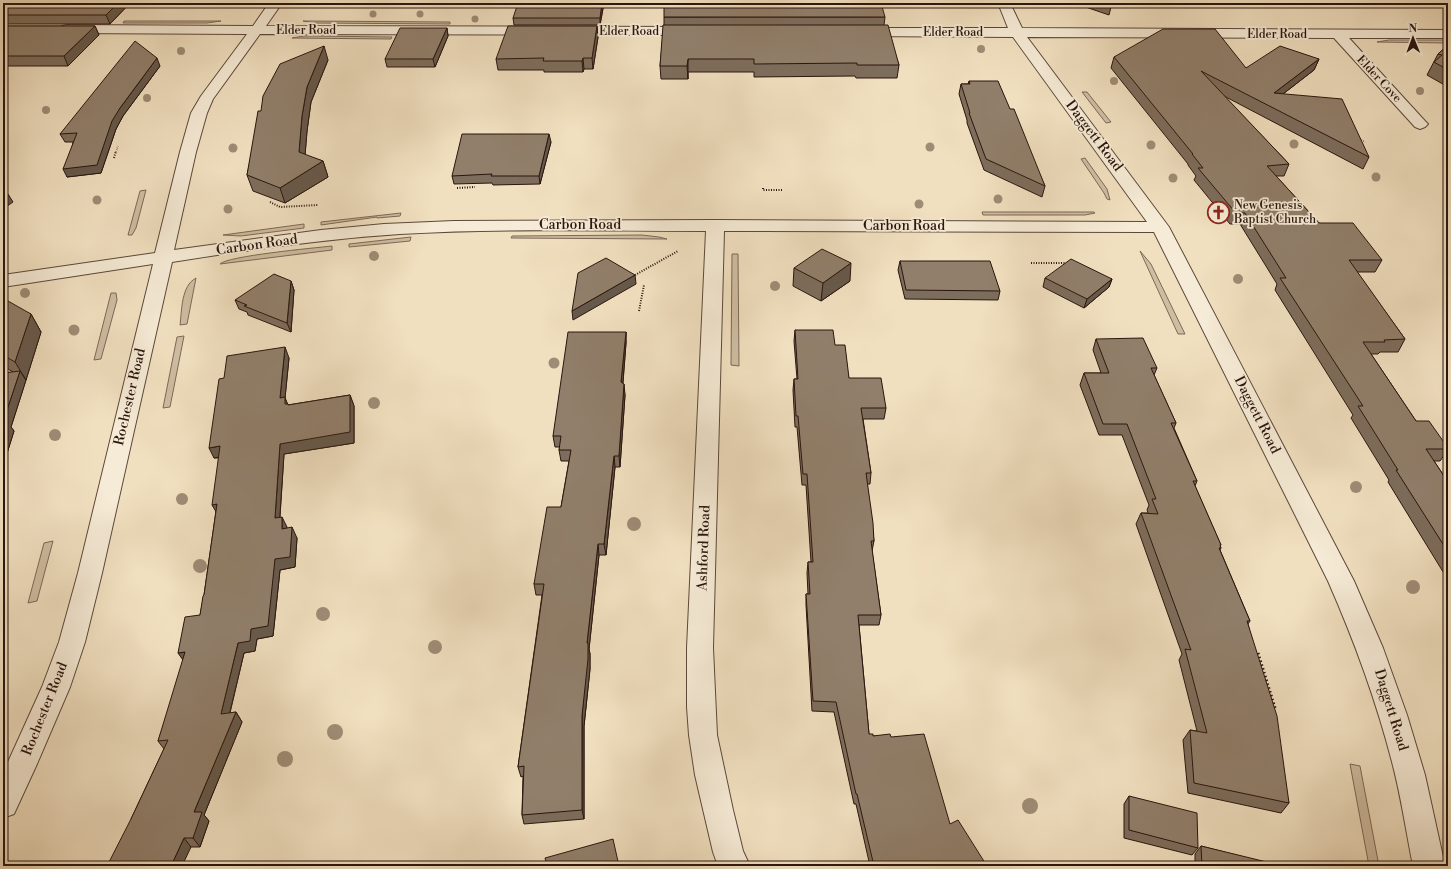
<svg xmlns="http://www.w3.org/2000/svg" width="1451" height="869" font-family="'Libre Bodoni',serif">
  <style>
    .green { fill: #cfbda2; stroke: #7c6958 }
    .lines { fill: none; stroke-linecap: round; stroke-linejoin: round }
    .minor-casing { stroke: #5c483a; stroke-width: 2 }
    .path-far2 { stroke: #2a150e; stroke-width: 1.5; stroke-dasharray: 0.5 1.5; stroke-linecap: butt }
    .path-far1 { stroke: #2a150e; stroke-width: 2; stroke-dasharray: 1 1.5; stroke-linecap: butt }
    .path { stroke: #2a150e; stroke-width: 3; stroke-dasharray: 1.5 2.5; stroke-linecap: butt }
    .minor { fill: #f6ebd6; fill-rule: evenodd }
    .tree { fill: #9f8c76 }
    .wall { fill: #7d6d5c; stroke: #2a150e }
    .shaded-wall { fill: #66594b; stroke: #2a150e }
    .building { fill: #917f6b; stroke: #2a150e }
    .labels { text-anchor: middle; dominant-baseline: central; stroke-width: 3.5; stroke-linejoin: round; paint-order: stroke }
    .far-street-label { font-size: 12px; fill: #2a150e; stroke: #f6ebd6 }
    .far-poi-label { font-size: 12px; fill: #2a150e; stroke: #f6ebd6; text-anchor: start }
    .street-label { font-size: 14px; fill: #2a150e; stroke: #f6ebd6 }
  </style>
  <rect width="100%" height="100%" fill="#f1e0c0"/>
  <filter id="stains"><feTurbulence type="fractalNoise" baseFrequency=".005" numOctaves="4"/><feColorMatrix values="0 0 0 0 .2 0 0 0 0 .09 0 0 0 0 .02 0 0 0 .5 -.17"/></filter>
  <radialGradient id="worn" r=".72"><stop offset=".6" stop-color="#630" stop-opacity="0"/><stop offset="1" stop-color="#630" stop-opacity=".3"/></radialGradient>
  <path class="green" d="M124 21H221L207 23H123Z
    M303 21 450 22V24L314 23Z
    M304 36H312L392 37 391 39 292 38Z
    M1389 40H1448V43L1377 42Z
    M1082 92H1087L1111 122 1106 123Z
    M1085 158 1107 189 1110 200 1107 199 1104 193 1081 159Z
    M146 190 136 228 132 235H128L140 191Z
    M982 212H1094L1095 213 1085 215H983Z
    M401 213 400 216 377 218V217L321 225V222Z
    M304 224V228L241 236 223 235Z
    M642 235 659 237 667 239 511 238 512 236Z
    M411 237 410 241 349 247V244Z
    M332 246V250L220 264C227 256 314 248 332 246Z
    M1140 251 1151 264 1185 334H1178Z
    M732 254H738L739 366 731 365Z
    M196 278 187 324 180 325C182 310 181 286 196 278Z
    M111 293H116L117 300 101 359 94 360Z
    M184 336 170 407 163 408 177 337Z
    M53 541 37 601 28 603 44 543Z
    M1350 764 1360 766 1379 866H1369Z"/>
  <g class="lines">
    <defs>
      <path id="minor" d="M269 3H282L266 26 693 27 698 28 700 31 698 34 693 35 260 34 213 99 207 113 196 152 174 250 321 230 384 224 454 221 715 220 1147 222 1013 37 859 36 854 35 852 32 854 29 859 28H1008L998 3H1010L1022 28 1448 30V38H1349L1425 121 1428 124 1425 127 1420 129 1415 127 1334 38 1027 37 1169 227 1354 581 1383 648 1407 715 1425 775 1445 866H1413C1406 831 1401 796 1392 762 1376 700 1354 640 1328 581L1154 232 724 231 713 648 717 735 733 810 743 851 750 866H718L713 852 695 775 689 735 687 707V648L706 231C604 231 502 228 400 234 324 239 247 250 172 262L102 573 85 642 70 687 37 764 14 814 3 818V773L42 687 59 642 78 573 153 264 3 287V275L155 253 180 152 191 113 201 96 247 34 67 33 62 32 60 29 62 26 67 25 253 26Z"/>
    </defs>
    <use href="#minor" class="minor-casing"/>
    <path class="path-far2" d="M1358 138 1365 142
      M116 152 118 146"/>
    <path class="path-far1" d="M114 158 116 151
      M457 188 475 187
      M763 188V190H782
      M270 202 280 207 318 205
      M1031 263H1066
      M635 275 678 251
      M639 311 644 285"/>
    <path class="path" d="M1258 653 1275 708H1271"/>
    <use href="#minor" class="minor"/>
  </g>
  <g class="tree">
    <circle cx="373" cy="14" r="3.5"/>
    <circle cx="420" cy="14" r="3.5"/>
    <circle cx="475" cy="19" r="3.5"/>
    <circle cx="981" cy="49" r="4"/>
    <circle cx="181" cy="51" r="4"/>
    <circle cx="1114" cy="81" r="4"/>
    <circle cx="1420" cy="91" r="4"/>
    <circle cx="147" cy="98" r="4"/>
    <circle cx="46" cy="110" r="4"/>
    <circle cx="1294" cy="144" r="4.5"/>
    <circle cx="1151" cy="145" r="4.5"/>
    <circle cx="930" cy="147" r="4.5"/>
    <circle cx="233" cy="148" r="4.5"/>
    <circle cx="1376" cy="177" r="4.5"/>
    <circle cx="1173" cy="178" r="4.5"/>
    <circle cx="998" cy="199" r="4.5"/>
    <circle cx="97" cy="200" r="4.5"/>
    <circle cx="919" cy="204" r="4.5"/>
    <circle cx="228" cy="209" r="4.5"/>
    <circle cx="374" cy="256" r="5"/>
    <circle cx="1238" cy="279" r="5"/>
    <circle cx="775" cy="286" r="5"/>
    <circle cx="25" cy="293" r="5"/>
    <circle cx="74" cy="330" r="5.5"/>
    <circle cx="554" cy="363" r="5.5"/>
    <circle cx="374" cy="403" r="6"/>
    <circle cx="55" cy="435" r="6"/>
    <circle cx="1356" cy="487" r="6"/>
    <circle cx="182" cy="499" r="6"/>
    <circle cx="634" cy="524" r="7"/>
    <circle cx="200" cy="566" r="7"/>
    <circle cx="1413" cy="587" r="7"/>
    <circle cx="323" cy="614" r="7"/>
    <circle cx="435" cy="647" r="7"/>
    <circle cx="335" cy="732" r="8"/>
    <circle cx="285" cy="759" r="8"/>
    <circle cx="1030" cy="806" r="8"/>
  </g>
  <path class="wall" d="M3 3H130L110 24H3Z
    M604 3 600 25H514L513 18Z
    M1074 3H1108L1111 7 1109 15Z
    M664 17H885L884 25 899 65 897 78H856L855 76 754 77V72H688V79H661L660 66 664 25Z
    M3 26H95L99 35 68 66H3Z
    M597 26 598 37 593 69H584L583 72H544V70H498L496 59Z
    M447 28 448 36 435 67H387L385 59Z
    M1448 45V87L1427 75 1438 54Z
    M1114 57 1246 68 1319 59 1314 70 1283 94 1369 157 1363 169 1224 96 1289 164 1284 176H1276L1319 223 1382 260 1375 272H1357L1405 339 1398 352H1380L1378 354H1371L1416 421 1448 448V450L1440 461H1434L1448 482V580L1388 482 1389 480 1351 418 1353 415 1275 290 1277 284 1240 224H1230L1194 180 1196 176 1188 165V164L1111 68Z
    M328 60 311 102 307 131 305 155 323 161 328 177 285 203 253 191 247 175 261 111Z
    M160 66 123 116 116 129 101 173 67 177 73 142H65L60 134Z
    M969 81 1010 109 1045 186 1042 197 984 170 967 123V120L959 94 961 84H968Z
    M551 142 540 184 493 185 492 183 454 184 452 176Z
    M900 261 1000 291 998 300 905 299 898 270Z
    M794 268 850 281 821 301 793 286Z
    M1045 278 1112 279 1109 287 1084 308 1043 287Z
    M291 281 294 290 291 332 248 315 247 312 239 309 235 300Z
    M3 304 31 314 41 332 26 380V379V380L11 427 14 431 3 466V373L13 372 3 366Z
    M795 330 835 345 849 378 886 408 884 419H863L871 473 870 484H867L874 541 872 551 881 615 879 625H859L869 734 873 736 891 737 950 824 987 866H870L856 804H854L834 712 812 711 806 605V594H808L807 573 808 562H811L806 485H802L797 427H795L793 390 794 379H797L794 341Z
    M626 332V343L623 383 625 395 620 467H615L606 555H599L589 649 590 654V669L584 726V819L524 824 522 815 523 776 521 777 518 767 542 595H536L534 584 561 507 569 461H561L559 450 560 447H555L553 436Z
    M1096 339 1157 368 1154 375 1176 423 1174 428 1197 481 1195 486 1221 545 1220 546 1221 548 1220 550 1250 621 1248 624 1289 803 1281 813 1188 793 1183 740 1190 730 1197 731 1179 660 1182 654 1136 524 1141 513H1148L1147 510 1149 505 1122 435H1099L1080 385 1084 373H1101L1093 350Z
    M289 358 285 398 288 405 350 395 354 406V443L284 454 280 517 287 528 297 538 295 567 280 570 273 636 257 639 255 651 244 653 230 713 236 712 242 722 204 815 209 821 200 847H191L131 819 164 749 158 741 200 615 204 595 216 511 219 458H214L224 378Z
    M1129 796 1198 848 1192 855 1124 838V804Z
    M1201 846 1279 866H1195V854Z"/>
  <path class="shaded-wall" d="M118 3H130L110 24 106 15Z
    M602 3H604L600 25V18Z
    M95 26 99 35 68 66 64 56Z
    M597 26 598 37 593 69 592 58Z
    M447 28 448 36 435 67 433 59Z
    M324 46 328 60 311 102 307 131 304 168 299 152 302 116 307 87Z
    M157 58 160 66 123 116 116 129 101 173 67 177 63 169 120 108Z
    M583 58 584 69 583 72 582 61Z
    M688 59V79L687 66Z
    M1319 59 1314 70 1270 104 1274 93Z
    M549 134 551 142 540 184 539 176Z
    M323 161 328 177 285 203 280 188Z
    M8 194 13 202 3 209V197Z
    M851 263 850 281 821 301 823 283Z
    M635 275 636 284 573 320 572 311Z
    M1112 279 1109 287 1084 308 1087 299Z
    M291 281 294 290 291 332 287 323Z
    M31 314 41 332 26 380 15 362Z
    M626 332V343L622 393 621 382Z
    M285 347 289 358 285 398 292 414 280 398Z
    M20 371 26 380 11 427 14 431 3 466V422Z
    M624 384 625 395 620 467 619 456Z
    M350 395 354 406V443L284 454 279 529 275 518 280 444Z
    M220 446 225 456 214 458 209 448Z
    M614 456 615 467 606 555 604 544Z
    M217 504 218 515 212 505Z
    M282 517 287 527 286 539 282 529Z
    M292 527 297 538 295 567 280 570 273 636 257 639 255 651 244 653 227 724 221 714 238 643 251 629 275 559Z
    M598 544 599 555 589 649 590 654V669L584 726V819L582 810V716L587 643Z
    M185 652V663L178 653Z
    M236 712 242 722 204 815 209 821 200 847 193 838 194 812Z
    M184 838 191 847 182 866H171Z"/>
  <path class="building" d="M3 3H118L106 15H3Z
    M518 3H602L600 18H513Z
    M664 3H881L885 17H664Z
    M1098 3H1108L1111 7Z
    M663 25H888L899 65H857V63L754 64V59H688L687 66H660Z
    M3 26H95L64 56H3Z
    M508 26H597L592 58H583L582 61H543L544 58 496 59Z
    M400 28H447L433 59H385Z
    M1163 29H1215L1246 68 1280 46 1319 59 1274 93 1342 99 1369 157 1201 71 1289 164 1267 166 1319 223H1353L1382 260H1349L1405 339 1384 340 1385 342H1363L1416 421H1429L1448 448V449H1426L1448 482V552L1396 470H1398L1358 406H1363L1280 278H1286L1245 213 1235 212 1198 168H1203L1192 154H1193L1114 57Z
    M135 41 157 58 120 108 112 121 97 165 63 169 77 133 60 134Z
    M1448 45V70L1434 62 1442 55 1438 54Z
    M324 46 307 87 302 116 299 152 323 161 280 188 247 175 258 111H261L263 96 280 64Z
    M969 81H998L1010 109H1014L1045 186 986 159 969 113H970L961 84H970Z
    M462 134H549L539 176H491L492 174 452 176Z
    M3 192 8 194 3 197Z
    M822 249 851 263 823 283 794 268Z
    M606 258 635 275 572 311 578 273Z
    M1071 259 1112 279 1087 299 1045 278Z
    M900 261H990L1000 291 906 290Z
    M274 274 291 281 287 323 244 306 247 305 235 300Z
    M8 301 31 314 15 362 3 355V304Z
    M795 330H833L835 345H845L849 378H881L886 408H861L871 473H866L873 523 874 541H871L881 615H858L869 734H873V736L890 734 891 737 924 734 950 824 958 820 987 866H890L889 864 885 866H874L857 794H856L836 702 813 701 806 594H810L808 562H813L807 474H803L798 416H796L794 379H798Z
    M568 332H626L621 382 624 384 619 456H614L604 544H598L587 643H588V659L582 716V810L522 815 524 766 518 767 544 584H534L547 507H561L571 450H559L561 436H553Z
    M1143 338 1157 368H1151L1176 423H1171L1197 481H1193L1221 545H1220L1221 548H1219L1250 621H1247L1277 716 1289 803 1194 783 1190 730 1207 733 1185 649 1191 650 1141 513 1158 514 1152 499H1156L1127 424H1103L1084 373H1109L1096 339Z
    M285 347 280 398 285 397V404H288V405L350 395V432L280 444 275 518 282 517V529L292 527 290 557 275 559 268 626 251 629 250 641 238 643 221 714 236 712 194 812H202L193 838H184L171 866H107L131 819 168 740 158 741 185 652 178 653 185 617 200 615 203 596 204 595 217 504 212 505 220 446 209 448 219 379 224 378 227 356Z
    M20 371 3 422H8L3 437V373Z
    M1129 796 1197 813 1198 848 1129 830Z
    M613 839 619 866H547L545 858Z
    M1201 846 1279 865V866H1202Z"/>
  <defs>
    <symbol id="church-ring" viewBox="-11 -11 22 22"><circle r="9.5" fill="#f6ebd6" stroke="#8f2418" stroke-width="1.5"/><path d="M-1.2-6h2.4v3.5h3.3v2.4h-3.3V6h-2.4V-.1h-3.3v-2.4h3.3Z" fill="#8f2418"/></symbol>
  </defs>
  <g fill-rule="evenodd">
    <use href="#church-ring" x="1206" y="200" width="25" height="25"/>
  </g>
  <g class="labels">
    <g class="far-street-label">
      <text x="306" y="30">Elder Road</text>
      <text x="629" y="31">Elder Road</text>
      <text x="953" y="32">Elder Road</text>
      <text x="1277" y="34">Elder Road</text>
      <text transform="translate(1379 79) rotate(47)">Elder Cove</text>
    </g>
    <g class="far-poi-label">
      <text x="1234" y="205">New Genesis<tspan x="1234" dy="14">Baptist Church</tspan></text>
    </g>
    <g class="street-label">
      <text transform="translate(1094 136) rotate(53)">Daggett Road</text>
      <text x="580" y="225">Carbon Road</text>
      <text x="904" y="226">Carbon Road</text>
      <text transform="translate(257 245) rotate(-8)">Carbon Road</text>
      <text transform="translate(130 397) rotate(-77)">Rochester Road</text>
      <text transform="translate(1257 415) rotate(63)">Daggett Road</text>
      <text transform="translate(704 548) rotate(-88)">Ashford Road</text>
      <text transform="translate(45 709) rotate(-68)">Rochester Road</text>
      <text transform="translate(1391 710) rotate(73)">Daggett Road</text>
    </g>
  </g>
  <rect width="1451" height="869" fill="none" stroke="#f1e0c0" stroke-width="16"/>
  <rect x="4" y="4" width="1443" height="861" fill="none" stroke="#2a150e" stroke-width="2"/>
  <rect x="8" y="8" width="1435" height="853" fill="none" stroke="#2a150e"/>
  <g transform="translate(1413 38) rotate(359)" stroke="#f6ebd6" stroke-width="3" paint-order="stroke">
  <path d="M0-3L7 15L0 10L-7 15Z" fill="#2a150e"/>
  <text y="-6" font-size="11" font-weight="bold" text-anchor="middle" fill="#2a150e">N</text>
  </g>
  <rect width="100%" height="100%" filter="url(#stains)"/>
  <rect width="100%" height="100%" fill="url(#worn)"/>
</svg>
